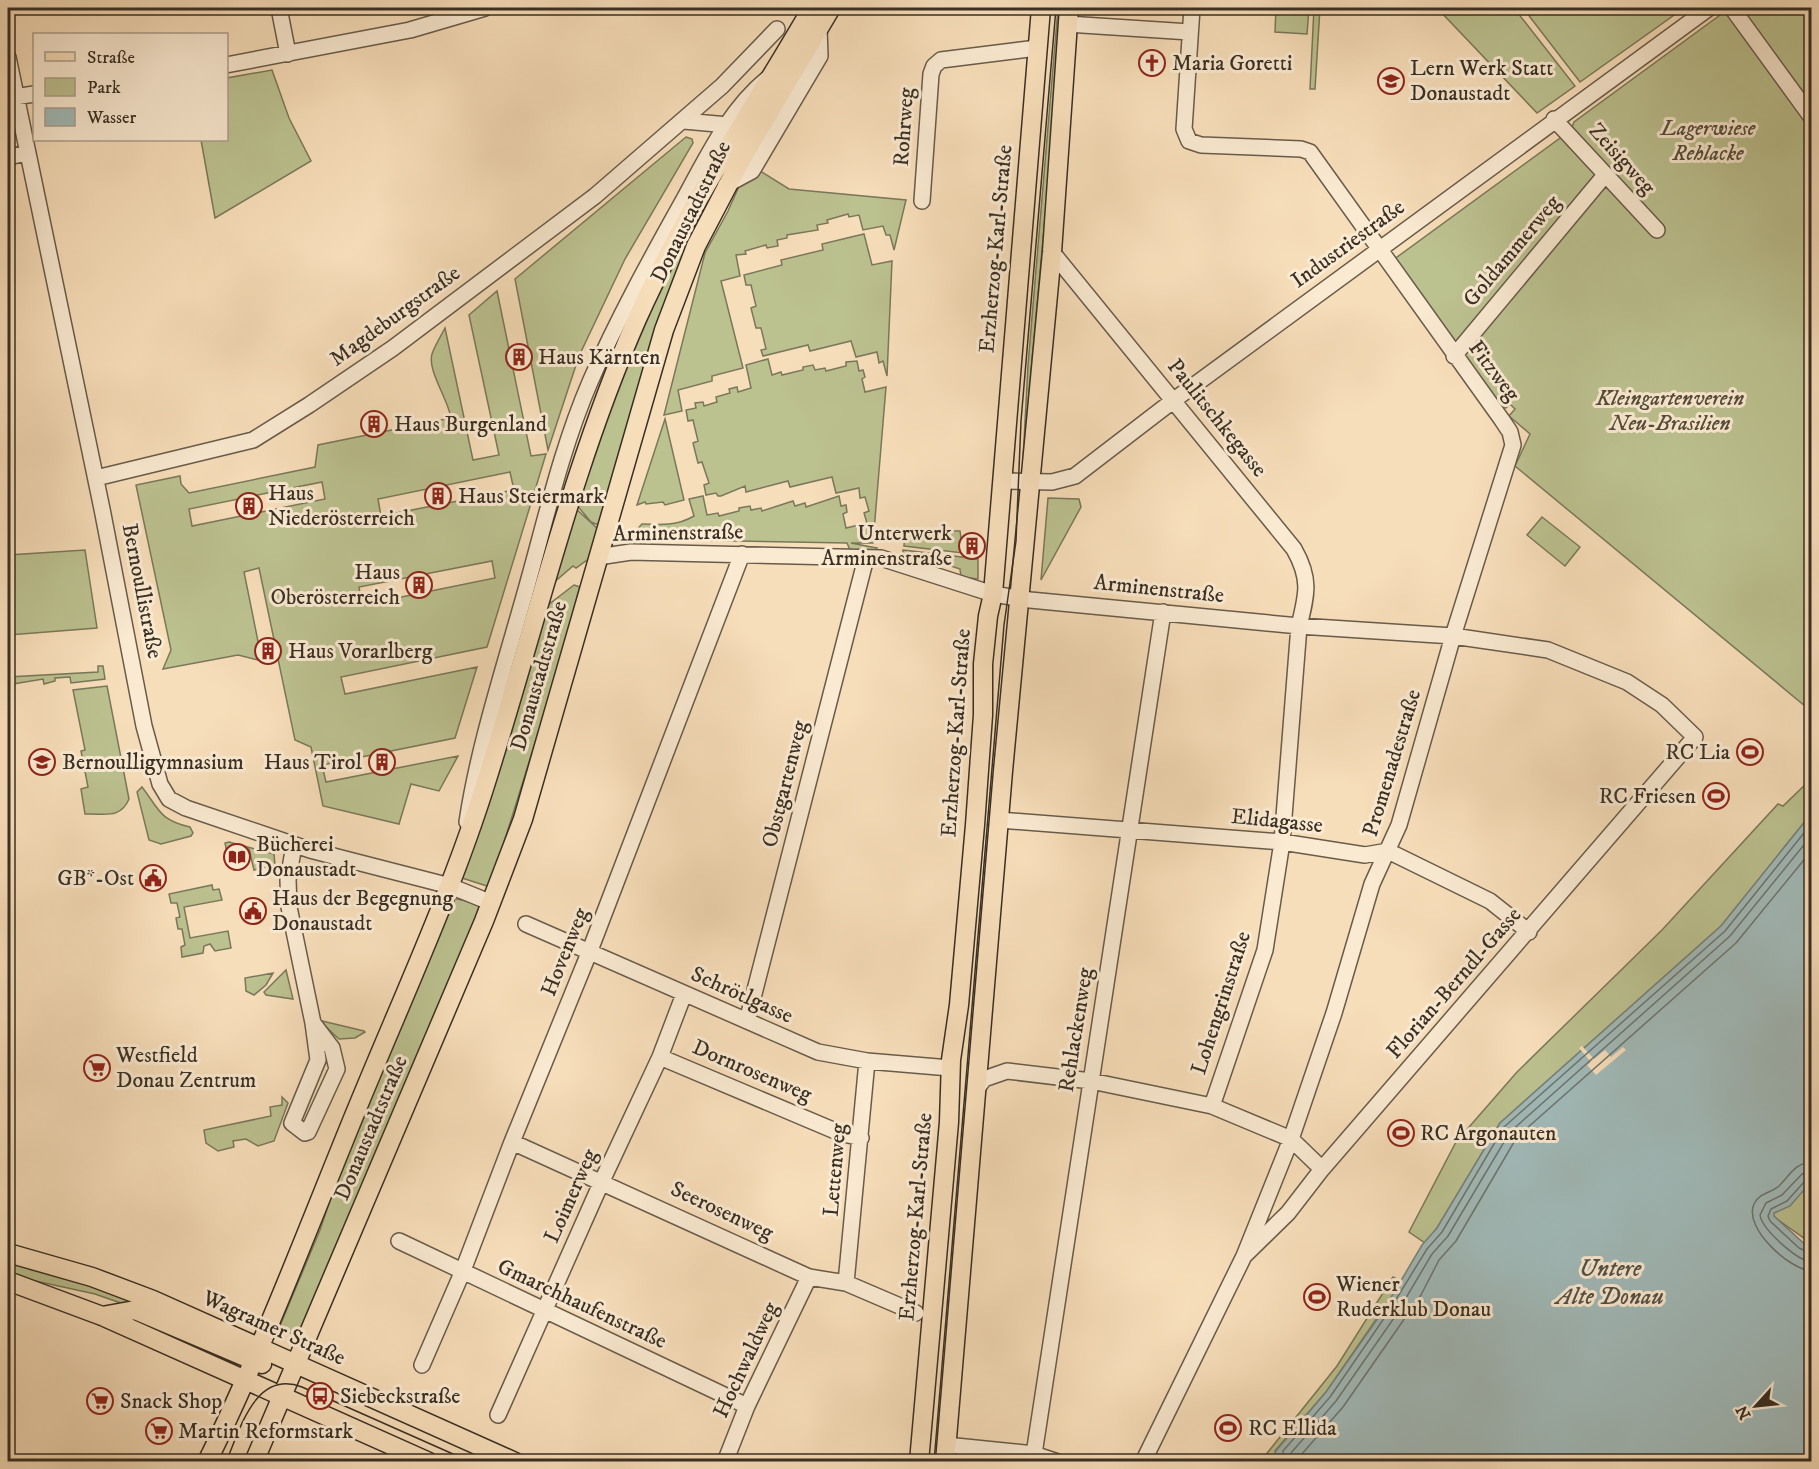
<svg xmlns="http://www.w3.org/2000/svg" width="1819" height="1469" font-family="'IM FELL DW Pica',serif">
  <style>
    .green { fill: #bcc190; stroke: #7a785a; stroke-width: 1.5; fill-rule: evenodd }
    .water { fill: #a1bab9; stroke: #77827d; stroke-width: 1.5 }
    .pier { fill: #f7deba }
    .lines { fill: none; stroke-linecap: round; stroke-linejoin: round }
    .shore { stroke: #6d746e; stroke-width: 1.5 }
    .minor-casing { stroke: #685b4a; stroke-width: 18 }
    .major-casing { stroke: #392f24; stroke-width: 21 }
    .minor { stroke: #faead2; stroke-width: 15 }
    .major { stroke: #f7deba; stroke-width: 18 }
    .tram { stroke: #392f24; stroke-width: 1.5 }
    .labels { text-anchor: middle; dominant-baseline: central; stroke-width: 6; stroke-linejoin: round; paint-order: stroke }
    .poi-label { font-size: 22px; fill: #392f24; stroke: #faead2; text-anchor: start }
    .street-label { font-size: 22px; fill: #392f24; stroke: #faead2 }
    .park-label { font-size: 22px; font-style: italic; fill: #534c3a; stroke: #faead2 }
    .water-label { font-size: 24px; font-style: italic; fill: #535249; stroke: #faead2 }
  </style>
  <rect width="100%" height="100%" fill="#f7deba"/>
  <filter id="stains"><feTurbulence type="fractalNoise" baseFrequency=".00333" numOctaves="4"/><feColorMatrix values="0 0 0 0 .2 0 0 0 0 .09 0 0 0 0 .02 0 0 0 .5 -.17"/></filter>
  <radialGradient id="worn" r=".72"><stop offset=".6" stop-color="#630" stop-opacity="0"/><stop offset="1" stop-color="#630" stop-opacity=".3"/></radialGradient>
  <path class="green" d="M819 8 730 169 601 526 591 522 575 503 647 314 682 241Z
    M1058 8H1064L1023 460 1028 365Z
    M1276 8H1309L1307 34 1275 32Z
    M1314 8H1320L1315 89H1310Z
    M1437 8H1514L1575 86 1537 113Z
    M1523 8H1684L1580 82Z
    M1740 8H1811V106Z
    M1727 10 1811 126V711L1515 466 1530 434 1509 416 1515 409 1510 404 1506 408 1499 407 1393 260 1571 130 1574 122Z
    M272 70 289 118 311 161 215 218 201 140H226L227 78Z
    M686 137 692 139 693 143 625 259 579 356 548 450 515 279Z
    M749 164 789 189 906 200 894 250 890 235H886L883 226 863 230 859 215 849 217 848 214 827 220 828 223 817 225 818 230 787 235V238L777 240 778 246 767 248 766 245 745 251 746 254 736 255 740 276 721 281 743 368 712 376V381L678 390 682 411 664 415 705 253 728 211Z
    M864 234 872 265 892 261 887 376 883 361 879 363 877 352 856 357 851 341 810 351 808 345 763 356 761 350 766 349 761 328H756L751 308 756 306 751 285H746L744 275 782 265 781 260 823 250 822 244Z
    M497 291 531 456 546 454 487 647 341 677 345 694 477 667 455 738 322 765 326 782 458 756 439 791 411 784 399 824 323 806 311 747 295 740 259 568 244 572 262 661 238 655 163 669 171 650 136 485 180 476 181 484 189 493 315 467 318 445 451 418C448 399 427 370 432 354 435 345 441 336 445 328L473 460 499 455 469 315ZM510 472 514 490 381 516 378 499ZM322 482 325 499 192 526 189 509ZM492 561 495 578 362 605 359 587Z
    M768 359 772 375 781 372 782 375 803 370V367L813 365 815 370 825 368 826 371 846 366V362L857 361 859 371 863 370 865 377 862 379 865 392 886 387 873 543H851L877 548 874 552 850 550 847 543 628 539 642 524C661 525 677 526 694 516L689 499 703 496 707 515 718 513 719 516 739 511V508L750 506 751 510 761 508 762 511 793 501 795 506 805 503 806 507 839 496 841 506 846 505 847 512 843 514 846 528 867 523 864 513 869 511 865 497 860 498 859 488 836 493 832 477 790 487 788 481 746 492 745 486 721 496H718L716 493 706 495 704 485 709 483 702 462 698 463 693 443 698 441 693 420 688 421 686 410 696 408 695 403 703 402 704 406 717 402 716 397 730 393 729 389 737 387 738 392 751 388 746 365Z
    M665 419 684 500 665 505 663 502 646 504 645 502 637 505Z
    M1048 498 1079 499 1081 507 1041 580Z
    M574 507 599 530 594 555 576 568 573 566 552 584Z
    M1542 517 1580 547 1565 566 1527 535Z
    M905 531H960L963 553 904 546Z
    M85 550 97 628 9 635 8 555Z
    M903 550 978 559V579L961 577 960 569 915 554 916 561 903 555Z
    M574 585 580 587 577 597 580 599 490 887 462 878 494 784 548 605Z
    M98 666H103L105 679 71 683 70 677 55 678V681L44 684 43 679 13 684 12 687H8V677L98 672Z
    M107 686 129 799C120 820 104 813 85 814L81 789 88 787 81 751 85 750 73 690Z
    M1811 779V814L1721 926 1500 1123 1437 1228 1425 1243 1409 1232 1456 1142 1517 1072 1662 930 1778 804 1783 806Z
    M142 787C159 809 159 820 190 827L193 833 191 836 161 844 149 840 137 792Z
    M229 842 274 854 275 865 254 870 249 849 227 853 225 843Z
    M212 885 213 890 219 889 222 900 184 907 190 938 228 931 231 948 215 951 210 944 204 946 203 953 182 957 181 947 185 945 182 929H178L176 918 180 917 177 903H171L169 894Z
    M452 898 481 904 300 1337 279 1328 320 1230 353 1132Z
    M286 970 293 999 266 995 264 992Z
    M273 973 266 985 254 995 246 991 245 978Z
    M318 1020 364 1031 365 1032 355 1038 339 1039 327 1028 323 1030Z
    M282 1097 288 1103 274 1141 258 1146 246 1139 233 1141 234 1147 218 1151 206 1143 204 1130 271 1116 270 1107 282 1105Z
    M1811 1181V1243L1774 1217 1768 1196Z
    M8 1261 66 1276 157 1310 155 1315 95 1294 8 1275Z
    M1393 1277 1402 1282 1326 1392 1275 1451 1278 1458 1275 1461 1260 1462 1337 1366Z"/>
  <path class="water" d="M1811 814V1182L1790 1206 1774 1213V1216L1811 1250V1461L1275 1462 1278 1458 1275 1452 1326 1392 1383 1311 1422 1245 1437 1228 1500 1123 1721 926Z"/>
  <path class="pier" d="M1582 1046 1594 1059 1605 1050 1611 1057 1623 1047 1626 1050 1596 1075 1587 1065 1591 1062 1579 1048Z"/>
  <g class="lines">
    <path class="shore" d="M1812 1162C1795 1163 1790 1175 1779 1186 1771 1193 1759 1193 1754 1204 1743 1228 1790 1270 1812 1271
      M1812 1171 1802 1174 1782 1195 1766 1203 1760 1215C1762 1229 1797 1261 1812 1262
      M1812 1179 1805 1181 1787 1201 1771 1209 1768 1216 1770 1221 1799 1248 1812 1254
      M1283 1462V1451L1330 1397 1387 1314 1427 1249 1442 1232 1504 1127 1725 931 1812 823
      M1291 1462V1453L1336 1401 1394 1318 1432 1254 1448 1236 1510 1132 1730 936 1812 835
      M1300 1462 1301 1455 1343 1407 1421 1295 1439 1260 1456 1241 1517 1137 1736 943 1812 850"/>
    <defs>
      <path id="minor" d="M279 8 288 54
        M1732 8 1812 118
        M1067 24 1190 32
        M8 57 102 509 144 726 160 784 169 799 186 808 310 850 450 886 492 903
        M226 65 410 30 485 8
        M15 97 34 94
        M1554 119 1657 230
        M684 121 728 125
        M8 157 27 153
        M726 185 752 171 820 56 819 28
        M922 201 931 74 934 66 941 60 1037 48
        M1052 252 1294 549C1311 579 1307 594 1299 626L1282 842 1265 950 1212 1106
        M1454 356 1605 175
        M96 478 253 440 309 405 393 348 595 196 722 86 777 29
        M1002 481 1052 482 1075 476 1174 400 1709 8
        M598 557 631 552 881 558 993 594 1030 600 1299 626 1453 636 1548 650 1627 682 1662 705 1695 737 1322 1169 1288 1213 1244 1256
        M999 820 1282 842 1365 855 1388 851 1490 901 1529 932
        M467 822C478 749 501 678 521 607 543 532 559 454 590 382 617 320 650 260 683 201 706 159 729 110 767 79
        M294 845 288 880 289 907 313 1023 318 1060 292 1123 305 1133 308 1132 337 1069 332 1048 313 1023
        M526 924 818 1052 867 1061 950 1068
        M747 1021 866 558
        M660 1057 840 1133 861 1138
        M976 1090 984 1079 1007 1071 1091 1081 1212 1106 1291 1139 1322 1169
        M512 1142 809 1277 846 1283 916 1313
        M399 1241 747 1406
        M846 1283 867 1061
        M422 1365 462 1273 512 1142 589 953 742 554
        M498 1415 602 1181 660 1057 684 994
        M946 1445 1034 1454 1058 1462
        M1034 1454 1163 612
        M725 1462 747 1406 809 1277
        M1143 1462 1244 1256 1291 1139 1334 1013 1372 884 1399 825 1453 636 1513 445 1510 432 1502 420 1310 152 1301 149 1201 145 1189 141 1184 129 1192 8"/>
      <path id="major" d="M8 1253 92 1277 153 1300 515 1462
        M8 1281 102 1316 429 1462
        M102 1316 135 1310 262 1364
        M207 1462C263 1348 308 1228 356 1111 401 1001 452 892 487 779 536 624 572 467 637 319 686 209 752 111 812 8
        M254 1462 484 921 523 819 664 330 696 246 742 158 831 8
        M919 1462 949 1122 951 1060 959 1005 975 825 983 715V664L988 616 993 594 1041 8
        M945 1462 1003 771 1052 252 1069 8"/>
    </defs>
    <use href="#minor" class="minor-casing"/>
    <use href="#major" class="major-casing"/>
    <use href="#minor" class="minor"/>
    <use href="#major" class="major"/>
    <path class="tram" d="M226 1462C240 1430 255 1369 302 1387L471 1462
      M934 1462 1004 625 1016 541 1021 421 1056 8"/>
  </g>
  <defs>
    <symbol id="church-ring" viewBox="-11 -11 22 22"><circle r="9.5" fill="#faead2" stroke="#8f2418" stroke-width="1.5"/><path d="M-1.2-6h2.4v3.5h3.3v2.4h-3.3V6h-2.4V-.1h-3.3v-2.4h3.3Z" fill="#8f2418"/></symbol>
    <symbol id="school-ring" viewBox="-11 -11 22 22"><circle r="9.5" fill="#faead2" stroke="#8f2418" stroke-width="1.5"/><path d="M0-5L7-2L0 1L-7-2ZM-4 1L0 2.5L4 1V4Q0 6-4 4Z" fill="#8f2418"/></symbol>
    <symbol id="building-ring" viewBox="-11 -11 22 22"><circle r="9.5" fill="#faead2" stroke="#8f2418" stroke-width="1.5"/><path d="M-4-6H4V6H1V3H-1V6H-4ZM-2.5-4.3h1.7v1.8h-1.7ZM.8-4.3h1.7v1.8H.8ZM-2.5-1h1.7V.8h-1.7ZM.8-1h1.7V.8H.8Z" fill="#8f2418"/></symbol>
    <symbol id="stadium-ring" viewBox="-11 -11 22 22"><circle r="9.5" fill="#faead2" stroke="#8f2418" stroke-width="1.5"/><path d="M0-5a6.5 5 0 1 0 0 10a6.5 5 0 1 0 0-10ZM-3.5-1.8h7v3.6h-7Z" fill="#8f2418"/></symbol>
    <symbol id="library-ring" viewBox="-11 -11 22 22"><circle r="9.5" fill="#faead2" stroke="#8f2418" stroke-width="1.5"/><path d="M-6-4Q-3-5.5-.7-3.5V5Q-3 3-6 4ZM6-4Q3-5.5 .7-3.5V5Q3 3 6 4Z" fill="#8f2418"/></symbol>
    <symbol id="civic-ring" viewBox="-11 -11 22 22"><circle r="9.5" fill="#faead2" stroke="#8f2418" stroke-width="1.5"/><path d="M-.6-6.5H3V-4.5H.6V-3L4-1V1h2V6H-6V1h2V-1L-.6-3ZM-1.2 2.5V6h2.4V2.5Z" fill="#8f2418"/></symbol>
    <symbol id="supermarket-ring" viewBox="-11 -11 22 22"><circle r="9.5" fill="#faead2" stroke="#8f2418" stroke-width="1.5"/><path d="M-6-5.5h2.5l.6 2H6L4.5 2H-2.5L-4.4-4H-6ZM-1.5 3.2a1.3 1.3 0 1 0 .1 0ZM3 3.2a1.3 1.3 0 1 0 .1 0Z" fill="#8f2418"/></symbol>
    <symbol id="bus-ring" viewBox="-11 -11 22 22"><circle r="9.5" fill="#faead2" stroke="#8f2418" stroke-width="1.5"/><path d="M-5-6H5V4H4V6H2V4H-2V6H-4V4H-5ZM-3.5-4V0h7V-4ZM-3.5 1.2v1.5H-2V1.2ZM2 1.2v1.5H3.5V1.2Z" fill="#8f2418"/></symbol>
  </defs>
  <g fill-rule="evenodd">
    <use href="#church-ring" x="1137" y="48" width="30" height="30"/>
    <use href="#school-ring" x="1376" y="66" width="30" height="30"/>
    <use href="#building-ring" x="504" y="342" width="30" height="30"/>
    <use href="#building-ring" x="359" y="409" width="30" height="30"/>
    <use href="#building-ring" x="423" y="481" width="30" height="30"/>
    <use href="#building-ring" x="234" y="491" width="30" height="30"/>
    <use href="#building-ring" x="957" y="531" width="30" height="30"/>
    <use href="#building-ring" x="404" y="570" width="30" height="30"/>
    <use href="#building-ring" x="253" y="636" width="30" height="30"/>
    <use href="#stadium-ring" x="1735" y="737" width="30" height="30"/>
    <use href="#school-ring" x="27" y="747" width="30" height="30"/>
    <use href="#building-ring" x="367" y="747" width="30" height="30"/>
    <use href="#stadium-ring" x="1701" y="781" width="30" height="30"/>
    <use href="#library-ring" x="222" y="842" width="30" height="30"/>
    <use href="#civic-ring" x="138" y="863" width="30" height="30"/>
    <use href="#civic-ring" x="238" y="896" width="30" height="30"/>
    <use href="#supermarket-ring" x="82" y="1053" width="30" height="30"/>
    <use href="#stadium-ring" x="1386" y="1118" width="30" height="30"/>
    <use href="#stadium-ring" x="1302" y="1282" width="30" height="30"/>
    <use href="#bus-ring" x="305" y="1381" width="30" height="30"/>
    <use href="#supermarket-ring" x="85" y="1386" width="30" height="30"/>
    <use href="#stadium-ring" x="1213" y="1413" width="30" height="30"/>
    <use href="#supermarket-ring" x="144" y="1416" width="30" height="30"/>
  </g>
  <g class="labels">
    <g class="poi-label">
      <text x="1172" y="63">Maria Goretti</text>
      <text x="1410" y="68">Lern Werk Statt<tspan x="1410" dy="25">Donaustadt</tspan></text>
      <text x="538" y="357">Haus Kärnten</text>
      <text x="394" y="424">Haus Burgenland</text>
      <text x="268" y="493">Haus<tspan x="268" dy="25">Niederösterreich</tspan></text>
      <text x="458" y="496">Haus Steiermark</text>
      <text x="952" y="533" text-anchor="end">Unterwerk<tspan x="952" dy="25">Arminenstraße</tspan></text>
      <text x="400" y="572" text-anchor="end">Haus<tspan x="400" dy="25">Oberösterreich</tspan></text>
      <text x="288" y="651">Haus Vorarlberg</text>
      <text x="1730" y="752" text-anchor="end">RC Lia</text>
      <text x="62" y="762">Bernoulligymnasium</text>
      <text x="362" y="762" text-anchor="end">Haus Tirol</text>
      <text x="1696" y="796" text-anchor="end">RC Friesen</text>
      <text x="256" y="844">Bücherei<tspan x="256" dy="25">Donaustadt</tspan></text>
      <text x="134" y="878" text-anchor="end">GB*-Ost</text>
      <text x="272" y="898">Haus der Begegnung<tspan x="272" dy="25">Donaustadt</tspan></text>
      <text x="116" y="1055">Westfield<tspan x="116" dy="25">Donau Zentrum</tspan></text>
      <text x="1420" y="1133">RC Argonauten</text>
      <text x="1336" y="1284">Wiener<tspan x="1336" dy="25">Ruderklub Donau</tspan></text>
      <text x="340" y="1396">Siebeckstraße</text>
      <text x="120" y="1401">Snack Shop</text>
      <text x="1248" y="1428">RC Ellida</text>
      <text x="178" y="1431">Martin Reformstark</text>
    </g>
    <g class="street-label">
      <text transform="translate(904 127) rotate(-86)">Rohrweg</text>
      <text transform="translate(1622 159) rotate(48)">Zeisigweg</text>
      <text transform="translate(691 212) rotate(-64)">Donaustadtstraße</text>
      <text transform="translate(1348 244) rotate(-36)">Industriestraße</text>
      <text transform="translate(996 249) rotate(-85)">Erzherzog-Karl-Straße</text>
      <text transform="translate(1512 251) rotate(-50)">Goldammerweg</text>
      <text transform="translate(395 316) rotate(-36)">Magdeburgstraße</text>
      <text transform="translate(1494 371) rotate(53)">Fitzweg</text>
      <text transform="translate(1217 418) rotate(51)">Paulitschkegasse</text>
      <text transform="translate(678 533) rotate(-1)">Arminenstraße</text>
      <text transform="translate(1159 589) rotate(6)">Arminenstraße</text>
      <text transform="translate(142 591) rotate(79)">Bernoullistraße</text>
      <text transform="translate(539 676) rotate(-74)">Donaustadtstraße</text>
      <text transform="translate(956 733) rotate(-86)">Erzherzog-Karl-Straße</text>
      <text transform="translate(1392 763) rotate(-73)">Promenadestraße</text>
      <text transform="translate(785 784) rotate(-76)">Obstgartenweg</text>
      <text transform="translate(1277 821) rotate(6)">Elidagasse</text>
      <text transform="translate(565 952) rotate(-68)">Hovenweg</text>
      <text transform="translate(1454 983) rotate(-49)">Florian-Berndl-Gasse</text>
      <text transform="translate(742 995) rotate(24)">Schrötlgasse</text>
      <text transform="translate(1221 1003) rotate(-72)">Lohengrinstraße</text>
      <text transform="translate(1076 1030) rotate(-81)">Rehlackenweg</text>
      <text transform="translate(752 1071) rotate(23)">Dornrosenweg</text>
      <text transform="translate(371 1128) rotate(-67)">Donaustadtstraße</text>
      <text transform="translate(835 1170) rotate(-85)">Lettenweg</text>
      <text transform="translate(571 1196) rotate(-66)">Loimerweg</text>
      <text transform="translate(722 1211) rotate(25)">Seerosenweg</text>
      <text transform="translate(916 1217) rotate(-85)">Erzherzog-Karl-Straße</text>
      <text transform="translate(582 1304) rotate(25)">Gmarchhaufenstraße</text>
      <text transform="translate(274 1328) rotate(24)">Wagramer Straße</text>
      <text transform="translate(746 1360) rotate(-65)">Hochwaldweg</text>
    </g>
    <g class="park-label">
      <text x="1708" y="128">Lagerwiese<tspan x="1708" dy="25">Rehlacke</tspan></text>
      <text x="1670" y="398">Kleingartenverein<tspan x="1670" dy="25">Neu-Brasilien</tspan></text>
    </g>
    <g class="water-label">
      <text x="1610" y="1269">Untere<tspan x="1610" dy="28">Alte Donau</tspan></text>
    </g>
  </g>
  <rect width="1819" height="1469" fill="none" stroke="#f7deba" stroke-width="30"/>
  <rect x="9" y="9" width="1801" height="1451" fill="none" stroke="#392f24" stroke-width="3"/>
  <rect x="15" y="15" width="1789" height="1439" fill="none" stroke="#392f24" stroke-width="1.5"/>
  <rect x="33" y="33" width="195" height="108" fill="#faead2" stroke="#ad9f8c" stroke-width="1.5"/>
  <rect x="45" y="52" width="30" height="9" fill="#f7deba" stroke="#ad9f8c" stroke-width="1.5"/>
  <text x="87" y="63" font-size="18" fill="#392f24">Straße</text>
  <rect x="45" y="78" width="30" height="18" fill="#bcc190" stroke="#ad9f8c" stroke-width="1.5"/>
  <text x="87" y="93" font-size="18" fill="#392f24">Park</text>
  <rect x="45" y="108" width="30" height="18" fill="#a1bab9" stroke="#ad9f8c" stroke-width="1.5"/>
  <text x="87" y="123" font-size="18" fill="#392f24">Wasser</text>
  <g transform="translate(1756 1406) rotate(243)" stroke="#faead2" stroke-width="4.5" paint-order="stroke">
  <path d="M0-4.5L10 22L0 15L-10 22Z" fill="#392f24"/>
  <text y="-9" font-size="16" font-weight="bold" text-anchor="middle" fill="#392f24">N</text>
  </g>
  <rect width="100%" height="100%" filter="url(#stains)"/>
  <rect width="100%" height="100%" fill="url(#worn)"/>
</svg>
